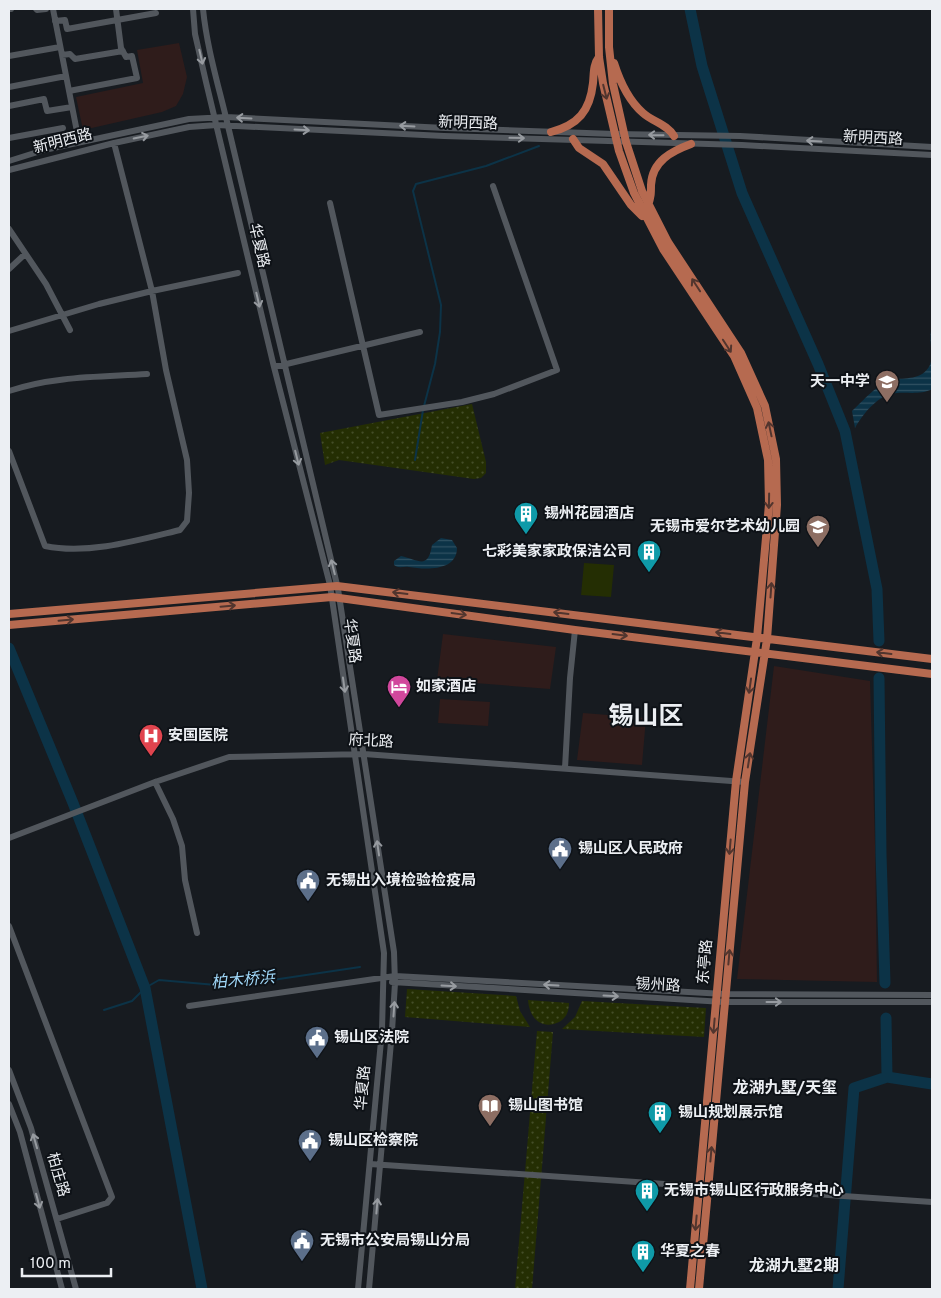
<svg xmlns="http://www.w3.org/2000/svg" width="941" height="1298" font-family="Overpass,'Noto Sans SC',sans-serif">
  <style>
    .commercial { fill: #2f1c1b }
    .grass { fill: url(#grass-dots) }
    .pitch { fill: #242e03 }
    .water { fill: url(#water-rules) }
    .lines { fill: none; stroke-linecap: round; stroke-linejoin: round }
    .stream { stroke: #0c3347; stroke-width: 2 }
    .river { stroke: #0c3347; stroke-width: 11 }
    .minor { stroke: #52575d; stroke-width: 6 }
    .major { stroke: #b66a50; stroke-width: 8 }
    .oneway { stroke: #979ba0 }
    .oneway2 { stroke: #51352e }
    .labels { text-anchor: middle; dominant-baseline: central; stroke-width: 4; stroke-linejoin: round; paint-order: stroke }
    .street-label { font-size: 15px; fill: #eceff3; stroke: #0e1217 }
    .poi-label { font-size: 15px; font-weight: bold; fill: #eceff3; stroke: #0e1217; text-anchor: start }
    .water-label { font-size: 16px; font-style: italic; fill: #a0d8f9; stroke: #0e1217 }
    .neighbourhood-label { font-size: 16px; font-weight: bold; fill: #eceff3; stroke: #0e1217 }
    .town-label { font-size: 25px; font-weight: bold; fill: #eceff3; stroke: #0e1217 }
  </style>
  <defs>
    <pattern id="grass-dots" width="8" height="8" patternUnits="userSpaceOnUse" patternTransform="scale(1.25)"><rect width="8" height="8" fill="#242e03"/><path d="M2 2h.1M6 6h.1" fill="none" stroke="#444d28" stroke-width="1.8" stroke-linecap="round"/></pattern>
    <pattern id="water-rules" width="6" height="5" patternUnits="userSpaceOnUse" patternTransform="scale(1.25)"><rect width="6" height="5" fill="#0c3347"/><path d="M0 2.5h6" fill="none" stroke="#305162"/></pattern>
  </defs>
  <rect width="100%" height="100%" fill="#171b20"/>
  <path class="commercial" d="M179 43 187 77 183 94 176 106 162 112 83 130 76 97 143 83 137 50Z
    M443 634 556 647 550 689 437 680Z
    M774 666 870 681 875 845 877 982 737 979Z
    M440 699 490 702 488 726 438 723Z
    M583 713 646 718 642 765 577 760Z"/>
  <path class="grass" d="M472 404 486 462V473L481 478 474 479 339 460 325 465 320 433Z
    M407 989 516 996 520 1011 530 1027 405 1017Z
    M528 1000 569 1003C569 1008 568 1014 564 1018 562 1021 557 1023 554 1024 538 1028 529 1015 528 1000Z
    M582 1001 706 1008 704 1037 562 1029 575 1017Z
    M537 1031 553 1032 532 1289H515Z"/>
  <path class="pitch" d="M584 563 614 565 611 597 581 595Z"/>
  <path class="water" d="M932 327V389C921 395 908 392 897 393 878 394 863 414 855 428L852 411C863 401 877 384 892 380 905 377 922 381 930 365 934 355 928 339 932 327Z
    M441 538 452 540 457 548C457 571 426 570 409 567 403 566 399 569 394 565V561L401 556C419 560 428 570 432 545Z"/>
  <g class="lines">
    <path class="stream" d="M424 406 435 364 440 332 441 305 413 191 416 184 486 166 539 146
      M415 460 423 410
      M104 1010 132 1001 145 988 159 980 216 985 259 982 360 967"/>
    <path class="river" d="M690 9 702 66 742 193 818 364 845 431 877 589 879 641
      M9 648 73 803 145 988 202 1289
      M879 678 881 854 885 983
      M886 1018 887 1077 932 1084
      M838 1289 854 1088 887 1077"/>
    <path class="minor" d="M9 9H11
      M36 9 37 10 46 9
      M53 9 79 142
      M193 9 195 34 206 82 274 367 330 585 384 953 382 1030 358 1289
      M203 9C207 49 219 87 228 126L338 589 394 952 395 983 392 1031 369 1289
      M55 21 65 20 67 29 156 13
      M62 55 70 54 75 59 123 51
      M9 56 60 47
      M9 87 66 76
      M69 91 137 78 132 56 126 57 121 48 116 9
      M9 106 44 99 47 111 72 107
      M9 138 63 128
      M9 161 44 150 189 119 226 117 445 128 615 134 740 136 932 147
      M9 170 114 143 189 127 217 125 444 136 742 145 932 155
      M330 203 379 415 462 402 494 394 557 370 493 186
      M9 229 46 284 70 330
      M9 269 25 254
      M9 331 99 304 152 291 238 273
      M274 367 420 332
      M9 391C53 376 101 377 147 374
      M9 451 45 546C88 555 139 540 180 530L187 521 189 493 187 460 166 370 152 291 114 143
      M565 768 570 678 575 630
      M155 782 173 819 182 846 185 880 197 933
      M9 838 155 782 229 757 364 754 745 782
      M9 926 112 1197 107 1203 57 1219
      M392 982 724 1002H932
      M189 1006 395 976 725 994 932 995
      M9 1070 31 1128 76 1289
      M9 1104 20 1132 62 1289
      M370 1164 932 1202"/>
    <path class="major" d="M598 9 599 57 603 83 619 151 634 193 663 249 734 356 757 408 768 460 769 504 757 638 736 781 690 1289
      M609 9V47L613 84 626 142 642 191 668 242 741 353 765 406 776 459 777 505 767 639 745 782 699 1289
      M614 63C620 82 628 100 643 113 653 122 667 124 674 136
      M551 132C578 125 590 111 593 83 594 73 593 65 599 57
      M573 139 579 148 603 164 631 205 642 216
      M648 205C651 197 651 193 651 185 652 161 672 151 691 144
      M9 614 337 586 932 659
      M9 625 332 597 575 630 932 674"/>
  </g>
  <defs><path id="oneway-shaft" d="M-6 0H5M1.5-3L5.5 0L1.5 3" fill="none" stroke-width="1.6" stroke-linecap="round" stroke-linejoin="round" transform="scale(1.25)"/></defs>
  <g class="oneway">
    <use href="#oneway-shaft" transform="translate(201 57) rotate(77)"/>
    <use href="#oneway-shaft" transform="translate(244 118) rotate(-177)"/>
    <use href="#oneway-shaft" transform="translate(407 126) rotate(-177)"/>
    <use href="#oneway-shaft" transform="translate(302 130) rotate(3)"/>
    <use href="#oneway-shaft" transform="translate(656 135) rotate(-179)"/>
    <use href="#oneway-shaft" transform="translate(141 137) rotate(-12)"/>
    <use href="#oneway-shaft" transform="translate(517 138) rotate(1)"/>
    <use href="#oneway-shaft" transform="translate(814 141) rotate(-177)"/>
    <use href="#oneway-shaft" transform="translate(258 300) rotate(77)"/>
    <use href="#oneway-shaft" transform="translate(297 458) rotate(76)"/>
    <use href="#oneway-shaft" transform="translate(333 567) rotate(-104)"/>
    <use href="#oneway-shaft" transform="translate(344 685) rotate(82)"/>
    <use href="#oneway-shaft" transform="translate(378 848) rotate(-98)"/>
    <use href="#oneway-shaft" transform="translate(551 985) rotate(-177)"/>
    <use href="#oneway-shaft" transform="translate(449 986) rotate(3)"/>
    <use href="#oneway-shaft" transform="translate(611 996) rotate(3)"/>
    <use href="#oneway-shaft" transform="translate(774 1002)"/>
    <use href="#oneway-shaft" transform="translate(394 1009) rotate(-86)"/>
    <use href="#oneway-shaft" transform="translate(35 1141) rotate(-106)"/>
    <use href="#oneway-shaft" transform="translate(38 1201) rotate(75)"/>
    <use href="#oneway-shaft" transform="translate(377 1206) rotate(-85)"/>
  </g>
  <g class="oneway2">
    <use href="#oneway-shaft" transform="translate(605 92) rotate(76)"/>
    <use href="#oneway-shaft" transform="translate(696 285) rotate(-123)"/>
    <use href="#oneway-shaft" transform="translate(727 346) rotate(57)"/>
    <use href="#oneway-shaft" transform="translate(770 429) rotate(-102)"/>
    <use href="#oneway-shaft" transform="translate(769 501) rotate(91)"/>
    <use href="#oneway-shaft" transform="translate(771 590) rotate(-86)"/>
    <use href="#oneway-shaft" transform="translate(400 593) rotate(-173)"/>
    <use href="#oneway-shaft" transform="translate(228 606) rotate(-5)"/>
    <use href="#oneway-shaft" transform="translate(561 613) rotate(-173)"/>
    <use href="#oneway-shaft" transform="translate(459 614) rotate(8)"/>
    <use href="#oneway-shaft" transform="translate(66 620) rotate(-5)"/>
    <use href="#oneway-shaft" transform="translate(723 633) rotate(-173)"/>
    <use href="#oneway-shaft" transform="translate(620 635) rotate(7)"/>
    <use href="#oneway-shaft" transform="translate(884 653) rotate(-173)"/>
    <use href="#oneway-shaft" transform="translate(750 686) rotate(98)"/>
    <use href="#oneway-shaft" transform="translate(749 760) rotate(-81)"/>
    <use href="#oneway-shaft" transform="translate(730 847) rotate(95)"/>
    <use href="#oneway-shaft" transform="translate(729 957) rotate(-85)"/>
    <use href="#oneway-shaft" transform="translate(714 1026) rotate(95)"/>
    <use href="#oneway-shaft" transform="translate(711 1154) rotate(-85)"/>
    <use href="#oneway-shaft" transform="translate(696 1223) rotate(95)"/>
  </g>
  <defs>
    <symbol id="school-pin" viewBox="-11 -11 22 30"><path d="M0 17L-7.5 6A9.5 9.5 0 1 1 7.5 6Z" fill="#8d6e63" stroke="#0e1217"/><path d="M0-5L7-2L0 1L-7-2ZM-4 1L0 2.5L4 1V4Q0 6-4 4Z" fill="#fff"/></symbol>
    <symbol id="building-pin" viewBox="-11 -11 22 30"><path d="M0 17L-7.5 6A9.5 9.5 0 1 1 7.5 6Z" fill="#0f9aa8" stroke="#0e1217"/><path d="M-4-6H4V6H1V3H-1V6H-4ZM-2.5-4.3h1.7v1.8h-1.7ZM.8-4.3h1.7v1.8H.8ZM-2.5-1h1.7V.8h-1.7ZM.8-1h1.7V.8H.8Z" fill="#fff"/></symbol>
    <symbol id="hotel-pin" viewBox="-11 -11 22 30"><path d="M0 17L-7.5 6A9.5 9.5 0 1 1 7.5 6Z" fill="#d1479c" stroke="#0e1217"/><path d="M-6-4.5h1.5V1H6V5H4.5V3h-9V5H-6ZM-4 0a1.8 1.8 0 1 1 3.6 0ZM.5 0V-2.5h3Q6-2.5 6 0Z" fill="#fff"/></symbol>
    <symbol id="hospital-pin" viewBox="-11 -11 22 30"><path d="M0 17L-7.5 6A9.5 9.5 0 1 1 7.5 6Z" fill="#e0444e" stroke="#0e1217"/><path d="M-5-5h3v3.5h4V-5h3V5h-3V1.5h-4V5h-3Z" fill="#fff"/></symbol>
    <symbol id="civic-pin" viewBox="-11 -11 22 30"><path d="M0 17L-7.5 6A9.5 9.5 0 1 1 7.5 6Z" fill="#5c6f8a" stroke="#0e1217"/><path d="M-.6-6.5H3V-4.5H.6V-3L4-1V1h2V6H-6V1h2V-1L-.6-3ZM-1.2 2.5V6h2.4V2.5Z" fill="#fff"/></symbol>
    <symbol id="library-pin" viewBox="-11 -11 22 30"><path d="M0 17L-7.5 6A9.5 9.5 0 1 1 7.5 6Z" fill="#8d6e63" stroke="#0e1217"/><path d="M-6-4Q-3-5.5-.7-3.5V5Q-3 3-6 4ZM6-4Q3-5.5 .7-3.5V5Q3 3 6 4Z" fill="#fff"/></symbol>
  </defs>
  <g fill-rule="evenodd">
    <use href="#school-pin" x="873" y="368" width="28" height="38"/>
    <use href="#building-pin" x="512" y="500" width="28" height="38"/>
    <use href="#school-pin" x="804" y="513" width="28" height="38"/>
    <use href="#building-pin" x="635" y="538" width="28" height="38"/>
    <use href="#hotel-pin" x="385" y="673" width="28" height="38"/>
    <use href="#hospital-pin" x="137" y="722" width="28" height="38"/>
    <use href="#civic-pin" x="546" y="835" width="28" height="38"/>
    <use href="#civic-pin" x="294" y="867" width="28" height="38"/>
    <use href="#civic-pin" x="303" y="1024" width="28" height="38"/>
    <use href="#library-pin" x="476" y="1092" width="28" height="38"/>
    <use href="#building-pin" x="646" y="1099" width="28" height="38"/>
    <use href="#civic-pin" x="296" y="1127" width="28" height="38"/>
    <use href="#building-pin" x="633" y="1177" width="28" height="38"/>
    <use href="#civic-pin" x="288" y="1227" width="28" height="38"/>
    <use href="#building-pin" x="629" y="1238" width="28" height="38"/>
  </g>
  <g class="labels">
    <g class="street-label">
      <text transform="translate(468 124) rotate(2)">新明西路</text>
      <text transform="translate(873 139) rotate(3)">新明西路</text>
      <text transform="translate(63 142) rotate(-14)">新明西路</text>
      <text transform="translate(258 246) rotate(77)">华夏路</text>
      <text transform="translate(351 641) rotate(82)">华夏路</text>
      <text transform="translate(371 742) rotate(3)">府北路</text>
      <text transform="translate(706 962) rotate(-85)">东亭路</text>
      <text transform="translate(658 986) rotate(3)">锡州路</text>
      <text transform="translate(364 1088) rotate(-85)">华夏路</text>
      <text transform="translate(57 1175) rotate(74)">柏庄路</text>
    </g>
    <g class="poi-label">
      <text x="870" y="382" text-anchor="end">天一中学</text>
      <text x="544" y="514">锡州花园酒店</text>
      <text x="800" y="527" text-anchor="end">无锡市爱尔艺术幼儿园</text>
      <text x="632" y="552" text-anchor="end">七彩美家家政保洁公司</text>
      <text x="416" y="687">如家酒店</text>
      <text x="168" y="736">安国医院</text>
      <text x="578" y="849">锡山区人民政府</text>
      <text x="326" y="881">无锡出入境检验检疫局</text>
      <text x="334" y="1038">锡山区法院</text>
      <text x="508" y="1106">锡山图书馆</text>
      <text x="678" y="1113">锡山规划展示馆</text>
      <text x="328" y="1141">锡山区检察院</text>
      <text x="664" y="1191">无锡市锡山区行政服务中心</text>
      <text x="320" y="1241">无锡市公安局锡山分局</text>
      <text x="660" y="1252">华夏之春</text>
    </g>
    <g class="water-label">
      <text transform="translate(243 981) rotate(-5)">柏木桥浜</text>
    </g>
    <g class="neighbourhood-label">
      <text x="785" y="1089">龙湖·九墅/天玺</text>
      <text x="794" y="1267">龙湖九墅2期</text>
    </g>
    <g class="town-label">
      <text x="646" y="718">锡山区</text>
    </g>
  </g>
  <rect width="941" height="1298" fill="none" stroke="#eceff3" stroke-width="20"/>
  <path d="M22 1268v8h89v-8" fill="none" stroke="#eceff3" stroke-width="2.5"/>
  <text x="30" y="1268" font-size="15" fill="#eceff3" stroke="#0e1217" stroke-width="4" paint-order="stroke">100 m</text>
</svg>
